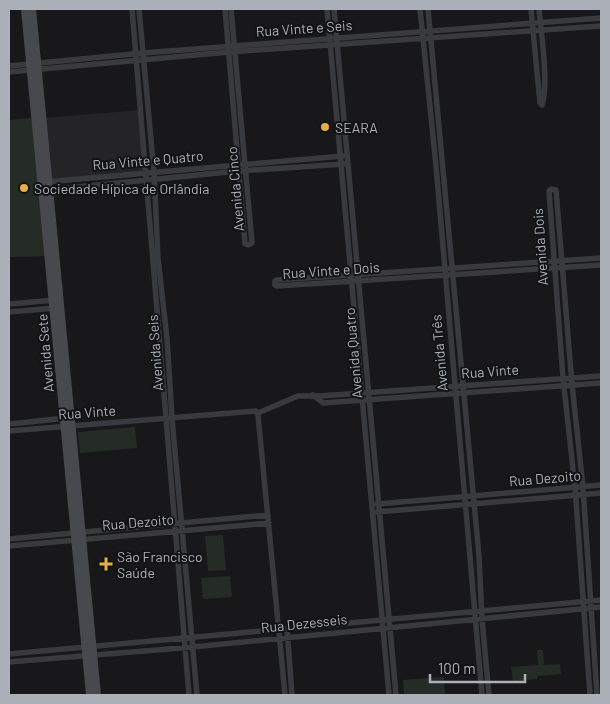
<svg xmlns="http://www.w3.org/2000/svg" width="610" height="704" font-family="Barlow,sans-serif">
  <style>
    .built { fill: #242427 }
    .green { fill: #242c25 }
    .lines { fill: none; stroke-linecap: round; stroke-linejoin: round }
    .street { stroke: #393a3e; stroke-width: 5.5 }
    .secondary { stroke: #47494e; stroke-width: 8 }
    .poi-dot { fill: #e3af46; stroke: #131315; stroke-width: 2 }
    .labels { text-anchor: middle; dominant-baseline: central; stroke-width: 4; stroke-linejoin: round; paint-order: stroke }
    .street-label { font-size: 14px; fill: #abafb8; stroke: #131315 }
    .poi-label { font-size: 14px; fill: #abafb8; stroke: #131315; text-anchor: start }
  </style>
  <rect width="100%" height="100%" fill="#18181a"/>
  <path class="built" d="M141 110 145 173 49 182 42 118Z"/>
  <path class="green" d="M33 118 47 256 9 257V120Z
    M135 427 137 448 80 453 78 432Z
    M223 535 226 570 208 571 205 536Z
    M230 576 232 597 203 599 201 578Z
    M537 650H543L544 665 560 664 561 674 537 676V679L513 681 511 667 538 665Z
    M444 677 445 695H404L403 680Z"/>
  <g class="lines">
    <path class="street" d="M132 9 189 695
      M139 9 154 172 158 258 167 338 172 418 197 695
      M225 9 245 244 248 245 252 243 231 9
      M327 9 389 695
      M334 9 396 695
      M420 9 436 166 482 695
      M428 9 479 556 482 619 489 695
      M531 9 540 103 542 105
      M539 9C541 32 549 84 542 105
      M9 66 143 53 601 18
      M9 72 229 52 601 26
      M45 182 343 156
      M47 190 238 171 344 164
      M601 258 277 280 275 281V285L277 286 601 265
      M9 304 56 300
      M9 312 56 308
      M313 395 323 403 601 383
      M258 413 298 396H320L601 376
      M9 424 67 418
      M9 431 256 411 258 415 285 695
      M377 504 601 485
      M377 512 601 493
      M9 539 268 515
      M9 546 269 523
      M287 629 292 695
      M9 654 601 600
      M9 662 193 647 601 607
      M590 695 575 487 563 378 549 191 551 189 556 190 572 384 583 487 597 695"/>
    <path class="secondary" d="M25 9 90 695
      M32 9 97 695"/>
  </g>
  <g class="poi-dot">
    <circle cx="325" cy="127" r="5"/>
    <circle cx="24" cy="188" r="5"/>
    <path d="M103.5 556.5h5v5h5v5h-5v5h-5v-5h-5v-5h5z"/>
  </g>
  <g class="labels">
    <g class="street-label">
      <text transform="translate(304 28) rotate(-4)">Rua Vinte e Seis</text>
      <text transform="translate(148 160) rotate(-5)">Rua Vinte e Quatro</text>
      <text transform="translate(235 189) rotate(-95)">Avenida Cinco</text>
      <text transform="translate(540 247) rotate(-94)">Avenida Dois</text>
      <text transform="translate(331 270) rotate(-4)">Rua Vinte e Dois</text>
      <text transform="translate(45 353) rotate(-95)">Avenida Sete</text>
      <text transform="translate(155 353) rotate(-94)">Avenida Seis</text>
      <text transform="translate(353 353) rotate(-95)">Avenida Quatro</text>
      <text transform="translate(439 353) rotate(-95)">Avenida Três</text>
      <text transform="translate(490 371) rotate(-4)">Rua Vinte</text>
      <text transform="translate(87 412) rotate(-4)">Rua Vinte</text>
      <text transform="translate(545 478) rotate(-5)">Rua Dezoito</text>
      <text transform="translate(138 522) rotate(-5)">Rua Dezoito</text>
      <text transform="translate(304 623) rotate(-6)">Rua Dezesseis</text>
    </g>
    <g class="poi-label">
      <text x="335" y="127">SEARA</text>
      <text x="34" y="188">Sociedade Hípica de Orlândia</text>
      <text x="117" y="556">São Francisco<tspan x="117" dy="16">Saúde</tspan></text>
    </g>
  </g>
  <rect width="610" height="704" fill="none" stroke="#abafb8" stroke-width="20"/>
  <path d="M430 674v8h95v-8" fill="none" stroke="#abafb8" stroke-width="2.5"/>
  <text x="438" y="674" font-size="15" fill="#abafb8" stroke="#131315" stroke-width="4" paint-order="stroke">100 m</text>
</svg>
